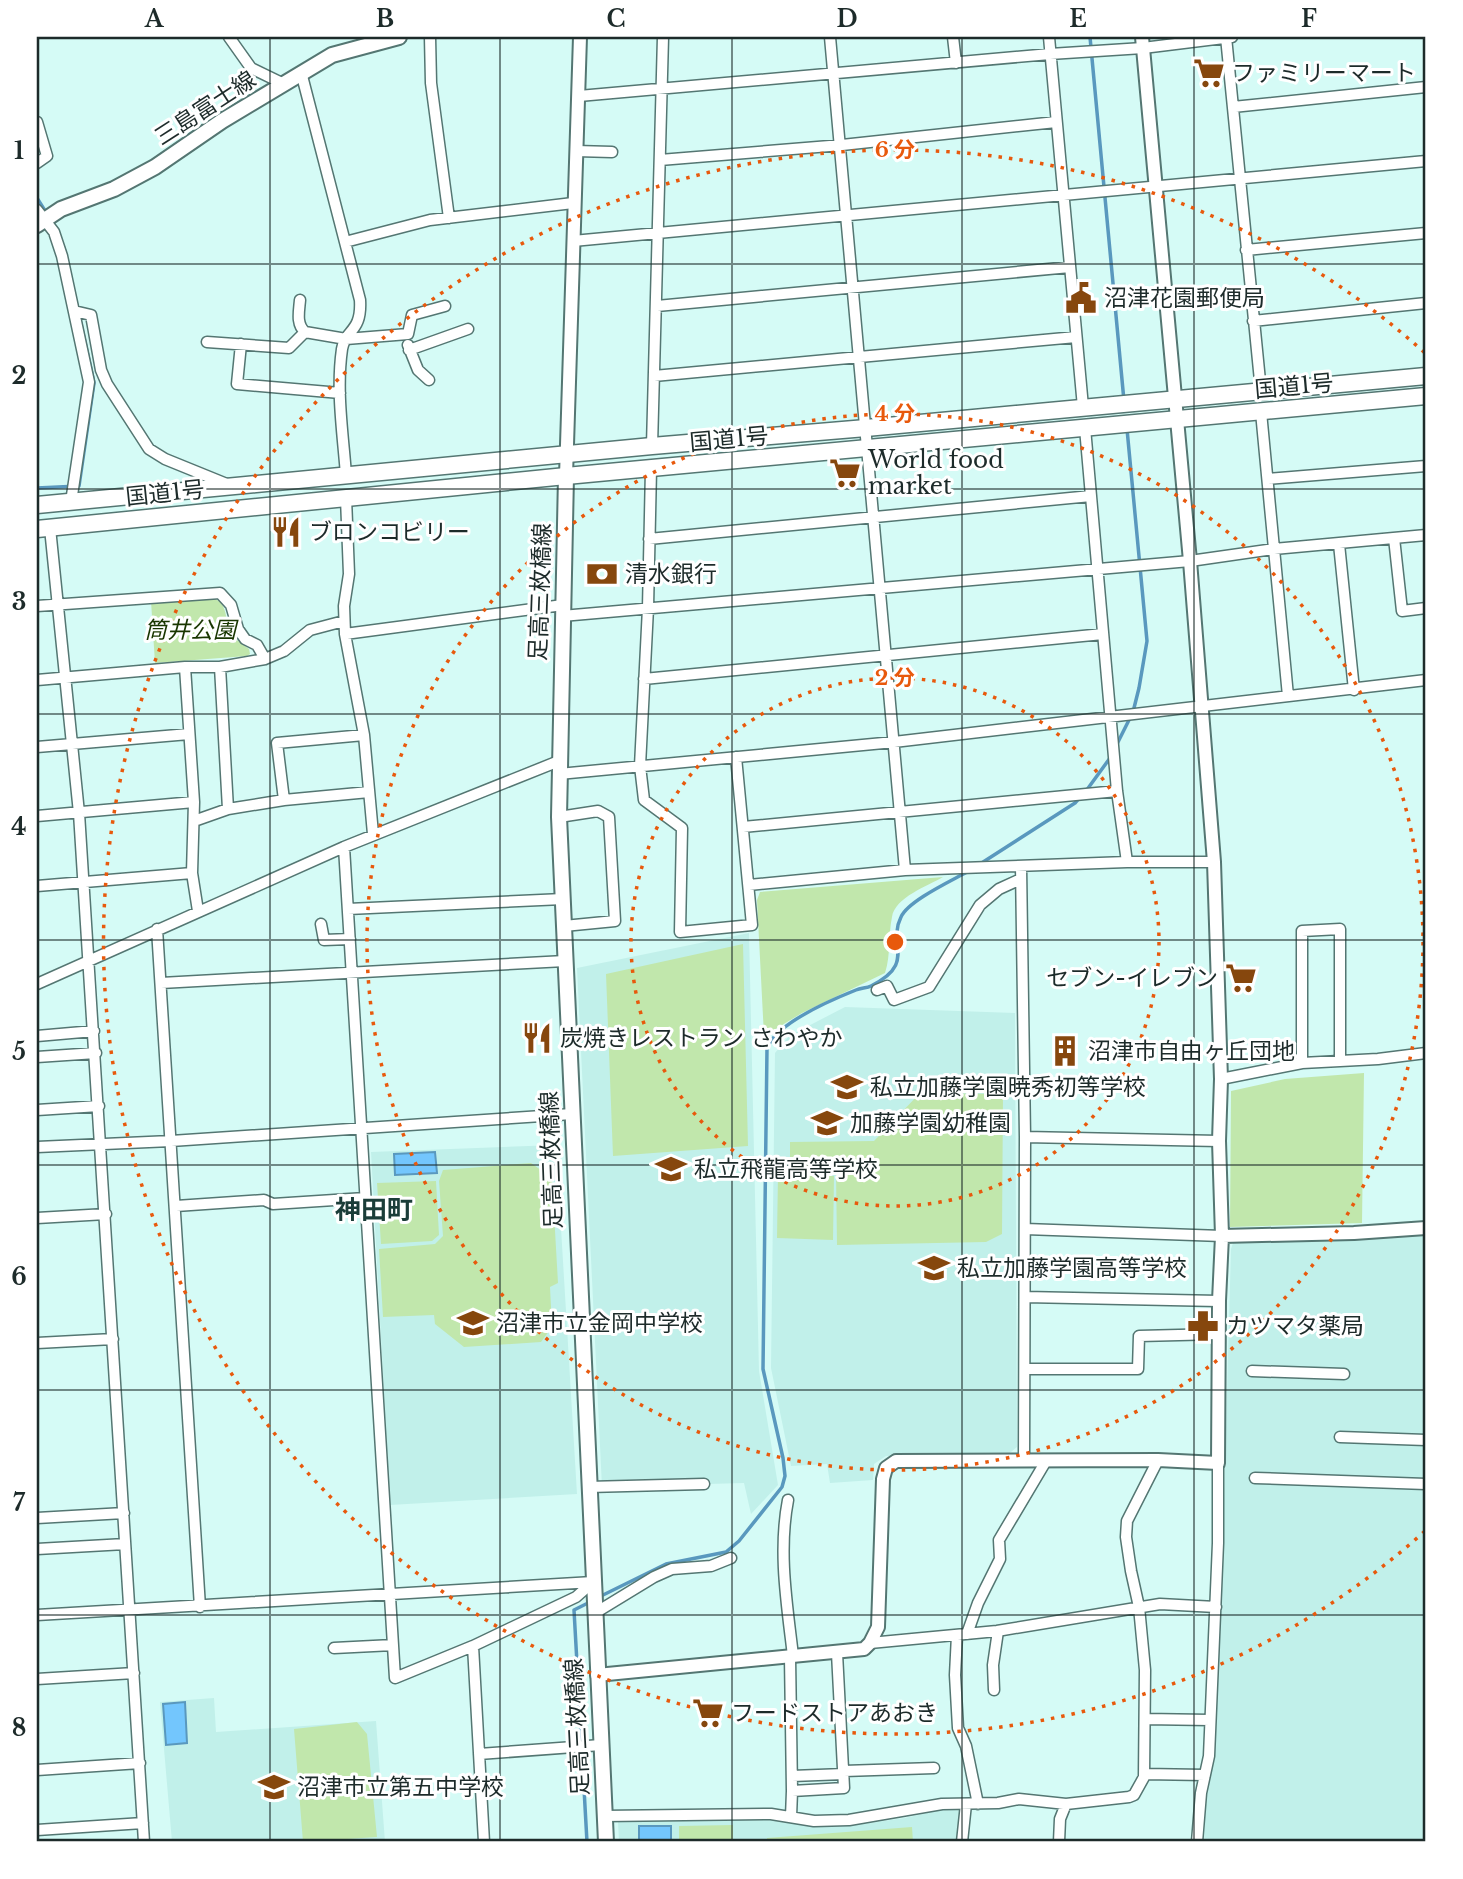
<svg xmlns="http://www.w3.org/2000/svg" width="1463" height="1879" font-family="'Libre Baskerville','Noto Sans JP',serif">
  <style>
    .built { fill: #c1f0ea }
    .green { fill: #c1e7ac }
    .water { fill: #73c6fd; stroke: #5998be; stroke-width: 2 }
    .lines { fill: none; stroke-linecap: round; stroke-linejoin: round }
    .stream { stroke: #5998be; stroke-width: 3.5 }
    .minor-casing { stroke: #547672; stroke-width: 13 }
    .tertiary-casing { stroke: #547672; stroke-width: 16 }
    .secondary-casing { stroke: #547672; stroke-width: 18 }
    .primary-casing { stroke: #547672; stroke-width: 18 }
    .trunk-casing { stroke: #547672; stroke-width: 19 }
    .minor { stroke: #fff; stroke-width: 10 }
    .tertiary { stroke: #fff; stroke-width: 12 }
    .secondary { stroke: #fff; stroke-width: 14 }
    .primary { stroke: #fff; stroke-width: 14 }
    .trunk { stroke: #fff; stroke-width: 16 }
    .grid { fill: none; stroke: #1d2b2a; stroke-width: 2; stroke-opacity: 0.55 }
    .ring { fill: none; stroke: #e8590c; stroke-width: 3.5; stroke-dasharray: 3.5 7 }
    .labels { text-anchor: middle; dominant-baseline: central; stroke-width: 6; stroke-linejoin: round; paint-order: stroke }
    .poi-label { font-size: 23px; fill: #1d2b2a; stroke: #fff; text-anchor: start }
    .street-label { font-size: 23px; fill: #1d2b2a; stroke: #fff }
    .park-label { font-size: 23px; font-style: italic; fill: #193600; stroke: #fff }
    .quarter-label { font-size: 26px; font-weight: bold; fill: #1b3d39; stroke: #fff }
    .centre { fill: #e8590c; stroke: #fff; stroke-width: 3.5 }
    .ring-label { font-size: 21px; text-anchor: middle; font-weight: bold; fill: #e8590c; stroke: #fff; stroke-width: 6; stroke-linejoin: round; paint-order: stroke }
    .neatline { fill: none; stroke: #1d2b2a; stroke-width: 2.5 }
    .grid-label { font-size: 23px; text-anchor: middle; font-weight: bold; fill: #1d2b2a }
  </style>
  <rect width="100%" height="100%" fill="#d5fbf6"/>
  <path class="built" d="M749 933 759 1371 778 1485 751 1514 744 1483 602 1487 577 968Z
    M845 1007 1015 1013 1017 1447 1006 1456H886L874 1464 873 1480 830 1483 827 1464 791 1466 771 1368 775 1053 789 1036Z
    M556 1145 577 1494 390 1505 371 1152Z
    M1426 1234V1842H1204L1206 1792 1214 1758 1221 1608 1231 1249 1235 1237Z
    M214 1698 216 1732 376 1721 385 1842H172L160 1702Z
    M941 1810H961L958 1842H619L618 1821 770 1819 814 1827 849 1826 905 1818Z"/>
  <path class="green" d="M208 597C229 600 225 618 229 634L249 649 250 654 247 656 155 663 151 601Z
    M943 877C928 886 895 897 892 917 888 936 891 954 885 973L802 1013 764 1036 757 900 760 892Z
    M743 944 748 1146 613 1156 606 974Z
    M1364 1073 1362 1223 1230 1227 1231 1091 1285 1079Z
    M920 1093 1003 1094 1002 1234 986 1242 837 1245 836 1171 790 1170V1142L874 1141Z
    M531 1163 552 1178 558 1283 550 1287 552 1327 541 1342 464 1347 435 1324 434 1315 383 1317 379 1249 435 1244 443 1236 439 1181 443 1170Z
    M778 1174 834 1176 833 1240 777 1238Z
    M436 1181 439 1235 432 1241 381 1244 377 1183Z
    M357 1722 367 1734 377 1837 303 1842 294 1729Z
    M733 1825V1842H679V1826Z
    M912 1827 913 1842H767V1838Z"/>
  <path class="water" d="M435 1152 437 1173 395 1175 394 1154Z
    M185 1702 187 1743 166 1745 163 1704Z
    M639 1826H671V1842H639Z"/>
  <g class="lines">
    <path class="stream" d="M1090 37 1124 401
      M37 198 47 214
      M37 488 79 486 94 383 64 248
      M1117 744 1133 712 1139 688 1147 641 1127 429
      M1086 791 1110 758
      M980 864 1075 803 1081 796
      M599 1597 666 1564 726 1552 739 1541 782 1487 785 1476 783 1458 763 1369 767 1048C777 1023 831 1000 856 990 861 988 867 988 871 986 917 963 887 945 901 917 908 901 951 881 967 872
      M587 1842 574 1610 592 1601"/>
    <defs>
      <path id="minor" d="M229 37 251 68 284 84
        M430 37 431 83 449 218
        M830 37 905 870
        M953 37 956 63
        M1049 37 1083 407
        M1226 37 1261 391
        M301 72 360 300C362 333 345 329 342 349 336 391 343 434 346 475
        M579 96 1050 54 1143 48 1232 37
        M1233 107 1426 87
        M37 122 47 156 37 163
        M576 151 612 152
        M660 160 842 145 1056 122
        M37 210 54 232 62 256 89 382 71 502
        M573 241 1426 161
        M345 242 430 220 573 203
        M1246 250 1426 233
        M300 300C299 312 296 324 305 332L346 339 408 334 412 315 445 306
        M657 306 1070 267
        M74 311 91 315 101 370 107 384 149 449 165 459 229 485
        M1253 321 1426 303
        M207 342 289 348 305 332
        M241 344 237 384 340 393
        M408 345 418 370 429 380
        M409 350 468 329
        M654 376 1076 337
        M1261 412 1288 696
        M1085 428 1117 791 1127 862
        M652 446 663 37
        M651 469 648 608 640 766 644 800 682 828 680 932 752 925 736 757
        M1268 479 1426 466
        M346 498 349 574 344 606 345 634 364 735 373 834
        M50 528 79 813 144 1842
        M1394 538 1402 611 1426 608
        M649 539 1091 496
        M1339 544 1354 690
        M37 606 220 593 231 605 238 629 245 639 257 645 265 659
        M562 616 1190 561 1274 549 1426 535
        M345 634 563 605
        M185 667 194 802 192 873 198 911
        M644 679 1103 634
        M37 680 185 667H220L265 659 284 651 310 630 344 621
        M37 747 189 734
        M559 774 894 742 1426 680
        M284 800 277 743 364 735
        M228 809 284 800 369 792
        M37 816 194 802
        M559 817 598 811 609 817 615 921 564 926
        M194 821 228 809 220 667
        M743 827 1117 791
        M344 847 395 1678 473 1646
        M1021 866 1025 1137 1024 1461
        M749 885 905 870 1127 862H1214
        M37 886 192 873
        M348 909 563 899
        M321 924 324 940 350 939
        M157 929 200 1607
        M161 983 565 961
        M37 984 344 847 559 761
        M877 990 887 986 894 1000 929 987 980 905 999 889 1021 879
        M37 1036 94 1031
        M37 1057 96 1053
        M1302 1063V931L1340 929V1061
        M1221 1079 1302 1063 1378 1059 1426 1053
        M37 1110 99 1106
        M1025 1137 1219 1141
        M37 1147 171 1141 572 1114
        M176 1206 264 1200 273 1204 365 1198
        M37 1218 106 1214
        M1025 1229 1222 1236
        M1025 1297 1219 1301
        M37 1343 113 1339
        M1025 1369H1138L1139 1336 1219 1334
        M1252 1371 1344 1374
        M1340 1437 1426 1440
        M1255 1478 1426 1484
        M588 1487 704 1484
        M788 1500C778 1552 787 1604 793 1656
        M37 1518 124 1513
        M37 1549 125 1544
        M595 1613 654 1577 672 1569 711 1566 731 1558
        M37 1615 593 1582
        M967 1634 978 1603 1000 1559 999 1540 1046 1461
        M957 1635 955 1675 958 1728 966 1746 978 1804
        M870 1643 997 1631 1160 1604 1216 1607
        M334 1648 393 1645
        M790 1657 792 1791
        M37 1679 134 1673
        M994 1690 993 1665 998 1631
        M1145 1719 1210 1720
        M479 1754 601 1745
        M37 1770 140 1763
        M844 1771 934 1768
        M1144 1774 1205 1775
        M792 1776 844 1774
        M604 1816 771 1814 814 1821 849 1820 942 1804 998 1803 1019 1799 1066 1804
        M791 1817 792 1791 844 1788 837 1653
        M37 1830 143 1823
        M484 1842 473 1646 576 1597 593 1582
        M962 1842 966 1804
        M1059 1842 1060 1819 1066 1804 1129 1797 1134 1795 1144 1777 1145 1670 1139 1607 1131 1571 1126 1537 1127 1521 1158 1460
        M1197 1842 1201 1793 1209 1756 1218 1543V1463"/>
      <path id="tertiary" d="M566 476 580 37
        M1222 1236 1354 1233 1426 1228
        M597 1675 864 1649 870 1643 878 1627 883 1479 886 1468 896 1461 1158 1460 1218 1463 1219 1301 1222 1236 1219 1141 1221 1079 1214 862 1190 561 1142 37"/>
      <path id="secondary" d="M566 476 559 817 606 1842"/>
      <path id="primary" d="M37 225 61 209 114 189 155 167 222 121 332 55 399 37"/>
      <path id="trunk" d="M37 505 652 446 866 428 1426 376
        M37 529 566 476 1426 396"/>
    </defs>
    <use href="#minor" class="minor-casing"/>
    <use href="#tertiary" class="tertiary-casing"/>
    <use href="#secondary" class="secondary-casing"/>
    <use href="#primary" class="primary-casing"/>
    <use href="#trunk" class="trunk-casing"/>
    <use href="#minor" class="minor"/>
    <use href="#tertiary" class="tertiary"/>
    <use href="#secondary" class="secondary"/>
    <use href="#primary" class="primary"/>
    <use href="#trunk" class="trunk"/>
  </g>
  <path class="grid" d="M270 37V1842M500 37V1842M732 37V1842M962 37V1842M1194 37V1842M37 264H1426M37 489H1426M37 714H1426M37 940H1426M37 1165H1426M37 1390H1426M37 1615H1426"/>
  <g class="ring">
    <circle cx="895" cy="942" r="264"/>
    <circle cx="895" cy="942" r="528"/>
    <path d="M1425 1531A792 792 0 1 1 1425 353"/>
  </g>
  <defs>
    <symbol id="supermarket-bare" viewBox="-9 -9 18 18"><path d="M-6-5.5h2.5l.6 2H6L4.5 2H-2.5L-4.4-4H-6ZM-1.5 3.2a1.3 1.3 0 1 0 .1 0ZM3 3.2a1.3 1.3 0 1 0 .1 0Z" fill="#86470d" stroke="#fff" stroke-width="2.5" paint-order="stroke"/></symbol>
    <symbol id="civic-bare" viewBox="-9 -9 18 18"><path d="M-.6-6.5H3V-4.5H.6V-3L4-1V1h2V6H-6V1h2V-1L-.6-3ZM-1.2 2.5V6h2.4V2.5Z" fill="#86470d" stroke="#fff" stroke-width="2.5" paint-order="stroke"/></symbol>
    <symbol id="restaurant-bare" viewBox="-9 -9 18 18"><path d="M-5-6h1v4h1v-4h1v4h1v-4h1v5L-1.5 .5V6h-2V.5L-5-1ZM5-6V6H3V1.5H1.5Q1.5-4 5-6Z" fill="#86470d" stroke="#fff" stroke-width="2.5" paint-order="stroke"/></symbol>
    <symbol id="bank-bare" viewBox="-9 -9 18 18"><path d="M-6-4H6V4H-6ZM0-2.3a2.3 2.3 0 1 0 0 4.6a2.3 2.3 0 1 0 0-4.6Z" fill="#86470d" stroke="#fff" stroke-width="2.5" paint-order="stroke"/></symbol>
    <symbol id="building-bare" viewBox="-9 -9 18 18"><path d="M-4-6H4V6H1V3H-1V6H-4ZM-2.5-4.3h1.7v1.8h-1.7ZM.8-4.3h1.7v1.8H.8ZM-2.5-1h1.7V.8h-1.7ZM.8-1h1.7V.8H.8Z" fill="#86470d" stroke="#fff" stroke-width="2.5" paint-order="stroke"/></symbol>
    <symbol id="school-bare" viewBox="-9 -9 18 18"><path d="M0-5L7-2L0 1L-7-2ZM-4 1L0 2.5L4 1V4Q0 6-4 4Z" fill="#86470d" stroke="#fff" stroke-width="2.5" paint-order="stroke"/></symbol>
    <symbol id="pharmacy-bare" viewBox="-9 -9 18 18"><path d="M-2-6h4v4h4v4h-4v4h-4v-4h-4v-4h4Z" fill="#86470d" stroke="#fff" stroke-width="2.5" paint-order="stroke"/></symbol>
  </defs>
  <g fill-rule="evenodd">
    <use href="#supermarket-bare" x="1187" y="51" width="44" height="44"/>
    <use href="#civic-bare" x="1059" y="276" width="44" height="44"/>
    <use href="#supermarket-bare" x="823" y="451" width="44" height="44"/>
    <use href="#restaurant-bare" x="264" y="510" width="44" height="44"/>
    <use href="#bank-bare" x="580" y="552" width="44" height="44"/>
    <use href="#supermarket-bare" x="1219" y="956" width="44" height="44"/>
    <use href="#restaurant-bare" x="515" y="1016" width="44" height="44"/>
    <use href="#building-bare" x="1043" y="1029" width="44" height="44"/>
    <use href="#school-bare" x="825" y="1065" width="44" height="44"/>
    <use href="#school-bare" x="805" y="1101" width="44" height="44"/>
    <use href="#school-bare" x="649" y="1147" width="44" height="44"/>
    <use href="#school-bare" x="912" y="1246" width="44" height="44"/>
    <use href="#school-bare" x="451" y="1301" width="44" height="44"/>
    <use href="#pharmacy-bare" x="1181" y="1304" width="44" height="44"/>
    <use href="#supermarket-bare" x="686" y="1691" width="44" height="44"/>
    <use href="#school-bare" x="252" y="1765" width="44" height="44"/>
  </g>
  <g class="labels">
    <g class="poi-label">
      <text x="1232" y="73">ファミリーマート</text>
      <text x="1104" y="298">沼津花園郵便局</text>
      <text x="868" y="460">World food<tspan x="868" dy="26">market</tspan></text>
      <text x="309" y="532">ブロンコビリー</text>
      <text x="625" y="574">清水銀行</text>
      <text x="1218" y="978" text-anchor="end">セブン-イレブン</text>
      <text x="560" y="1038">炭焼きレストラン さわやか</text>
      <text x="1088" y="1051">沼津市自由ヶ丘団地</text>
      <text x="870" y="1087">私立加藤学園暁秀初等学校</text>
      <text x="850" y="1123">加藤学園幼稚園</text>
      <text x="694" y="1169">私立飛龍高等学校</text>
      <text x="957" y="1268">私立加藤学園高等学校</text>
      <text x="496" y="1323">沼津市立金岡中学校</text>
      <text x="1226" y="1326">カツマタ薬局</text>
      <text x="731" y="1713">フードストアあおき</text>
      <text x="297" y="1787">沼津市立第五中学校</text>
    </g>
    <g class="street-label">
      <text transform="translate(205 108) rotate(-33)">三島富士線</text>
      <text transform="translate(1294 386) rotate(-5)">国道1号</text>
      <text transform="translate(729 439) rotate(-5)">国道1号</text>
      <text transform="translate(165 493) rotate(-6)">国道1号</text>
      <text transform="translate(540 592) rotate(-88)">足高三枚橋線</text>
      <text transform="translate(551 1160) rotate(-92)">足高三枚橋線</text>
      <text transform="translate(577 1727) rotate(-93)">足高三枚橋線</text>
    </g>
    <g class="park-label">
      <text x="190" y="630">筒井公園</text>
    </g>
    <g class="quarter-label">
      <text x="374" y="1210">神田町</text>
    </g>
  </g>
  <circle cx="895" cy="942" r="10" class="centre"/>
  <g class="ring-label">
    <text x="895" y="157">6 分</text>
    <text x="895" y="421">4 分</text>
    <text x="895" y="685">2 分</text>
  </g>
  <rect width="1463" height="1879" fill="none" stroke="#ffffff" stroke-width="77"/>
  <rect x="38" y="38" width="1386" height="1802" class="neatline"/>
  <g class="grid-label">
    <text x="154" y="27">A</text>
    <text x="385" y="27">B</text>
    <text x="616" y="27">C</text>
    <text x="847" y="27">D</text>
    <text x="1078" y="27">E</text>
    <text x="1309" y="27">F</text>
    <text x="19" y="159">1</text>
    <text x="19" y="384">2</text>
    <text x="19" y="610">3</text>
    <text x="19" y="835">4</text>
    <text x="19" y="1060">5</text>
    <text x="19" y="1285">6</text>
    <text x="19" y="1511">7</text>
    <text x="19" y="1736">8</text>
  </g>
</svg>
